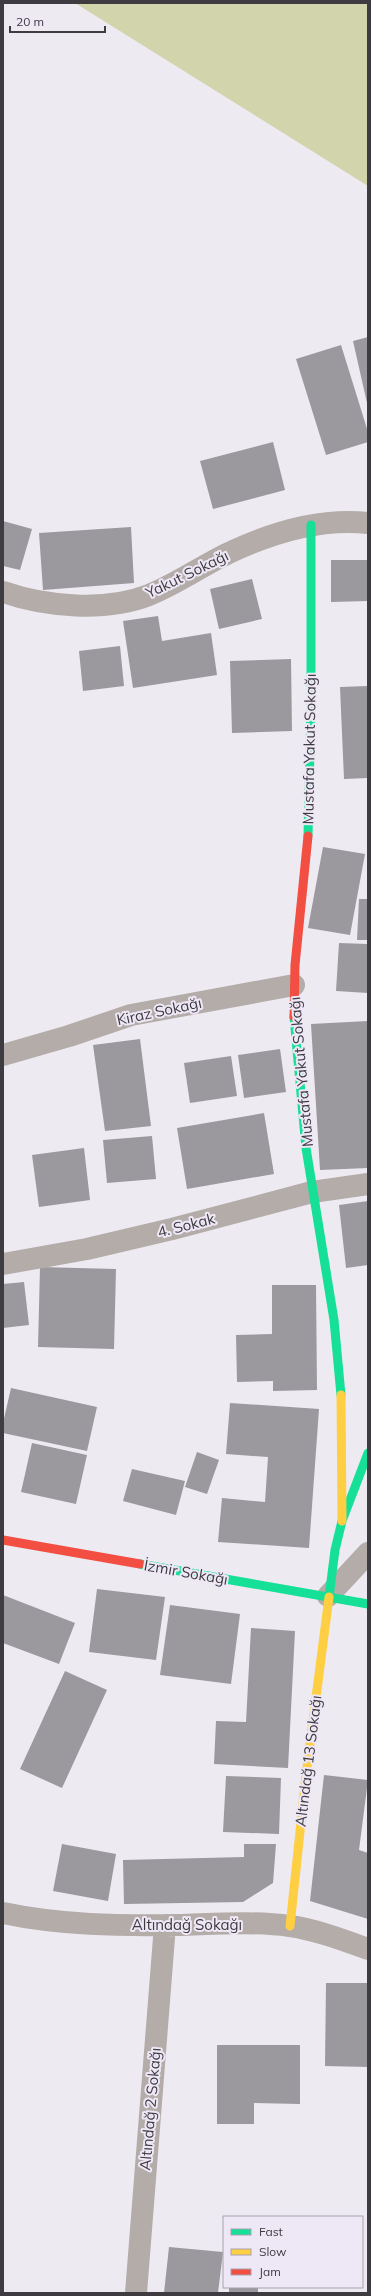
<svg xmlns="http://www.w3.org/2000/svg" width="371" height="2296" font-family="Mulish,sans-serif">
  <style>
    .forest { fill: #d2d4ab }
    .building { fill: #9b989e }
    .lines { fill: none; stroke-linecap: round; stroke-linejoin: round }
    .street { stroke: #b3aca8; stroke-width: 22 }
    .fast { stroke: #16e098; stroke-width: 9 }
    .slow { stroke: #ffcf43; stroke-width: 9 }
    .jam { stroke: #f24e42; stroke-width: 9 }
    .labels { text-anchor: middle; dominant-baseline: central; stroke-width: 4; stroke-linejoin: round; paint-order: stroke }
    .street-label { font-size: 15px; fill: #3e3b41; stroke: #eee7f6 }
  </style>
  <rect width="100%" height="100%" fill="#eeeaf2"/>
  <path class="forest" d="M75 3H368V186Z"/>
  <path class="building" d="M368 337V403H367L353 341Z
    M341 345 368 432V442L326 455 296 359Z
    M273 442 285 490 213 509 200 461Z
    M3 521 32 529 20 570 3 566Z
    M131 527 134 583 43 590 39 533Z
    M331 560H368V601L331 602Z
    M252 579 262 619 219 629 210 589Z
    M158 616 162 641 211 633 217 675 133 688 123 621Z
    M120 646 124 686 83 691 79 651Z
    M291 659 292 731 232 733 230 661Z
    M368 686V778L344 779 340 687Z
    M323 847 365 854 350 935 308 928Z
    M359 899H368V940H357Z
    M339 943 368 944V993L336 991Z
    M368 1021V1168L320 1170 311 1024Z
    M140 1039 151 1126 105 1131 93 1045Z
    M280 1049 286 1092 244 1098 238 1055Z
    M231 1056 237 1096 190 1103 184 1063Z
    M264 1113 274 1174 187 1189 177 1128Z
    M152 1136 156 1179 107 1183 103 1140Z
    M84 1148 90 1200 39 1207 32 1155Z
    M368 1201V1265L346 1268 339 1205Z
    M40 1267 116 1269 114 1349 38 1347Z
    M24 1282 29 1325 3 1328V1284Z
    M272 1285H316L317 1390 273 1391V1381L237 1382 236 1335 272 1334Z
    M11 1388 97 1407 87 1451 3 1433V1423Z
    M230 1403 319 1409 309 1548 218 1542 222 1498 265 1502 268 1457 226 1454Z
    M32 1443 87 1455 76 1504 21 1492Z
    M197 1452 219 1460 207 1494 185 1487Z
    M132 1469 185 1481 176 1515 123 1501Z
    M97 1589 165 1597 156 1660 89 1652Z
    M3 1595 75 1623 59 1664 3 1643Z
    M170 1605 240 1614 231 1684 160 1675Z
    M251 1628 295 1631 288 1768 214 1764 216 1721 246 1722Z
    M65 1671 107 1690 62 1788 20 1769Z
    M324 1775 368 1780 359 1850 368 1853V1919L310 1901Z
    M226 1776 281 1778 279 1834 223 1832Z
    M62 1844 116 1854 108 1901 53 1891Z
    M244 1844H276L273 1883 243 1902 124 1904 123 1860 244 1857Z
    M326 1983H368V2067L325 2066Z
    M217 2045H300V2104L254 2103V2124H217Z
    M169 2247 223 2252 218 2293H164Z
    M229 2287H258V2293H229Z"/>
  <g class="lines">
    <path class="street" d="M3 592C46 607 106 612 149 595 179 583 204 564 233 551 274 532 323 518 368 523
      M3 1055 69 1036 131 1015 294 985
      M3 1264 87 1249 172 1229 312 1192 368 1184
      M328 1596 368 1553
      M3 1913C60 1925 119 1926 178 1925 215 1924 253 1921 290 1926 317 1930 343 1940 368 1949
      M136 2293 165 1925"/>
    <path class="fast" d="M308 836 311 704V525
      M294 1017 306 1148 334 1320 341 1395
      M140 1564 368 1604
      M329 1597 335 1550 342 1521 368 1453"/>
    <path class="slow" d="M341 1395 342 1521
      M290 1926 306 1775 329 1597"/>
    <path class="jam" d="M294 1017 295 965 308 836
      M3 1540 140 1564"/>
  </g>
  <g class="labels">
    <g class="street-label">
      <text transform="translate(187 574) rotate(-26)">Yakut Sokağı</text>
      <text transform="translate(309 749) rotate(-89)">Mustafa Yakut Sokağı</text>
      <text transform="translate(159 1011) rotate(-12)">Kiraz Sokağı</text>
      <text transform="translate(301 1072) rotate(-95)">Mustafa Yakut Sokağı</text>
      <text transform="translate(186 1225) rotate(-14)">4. Sokak</text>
      <text transform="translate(186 1572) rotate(10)">İzmir Sokağı</text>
      <text transform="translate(308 1761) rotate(-83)">Altındağ 13 Sokağı</text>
      <text x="187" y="1924">Altındağ Sokağı</text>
      <text transform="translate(150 2109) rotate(-85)">Altındağ 2 Sokağı</text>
    </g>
  </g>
  <rect width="371" height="2296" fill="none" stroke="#3e3b41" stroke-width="8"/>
  <rect x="223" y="2216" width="140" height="72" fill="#eee7f6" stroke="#a8a2ae"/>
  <rect x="231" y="2229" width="20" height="6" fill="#16e098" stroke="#a8a2ae"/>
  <text x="259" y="2236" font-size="12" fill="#3e3b41">Fast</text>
  <rect x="231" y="2249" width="20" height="6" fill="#ffcf43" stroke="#a8a2ae"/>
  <text x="259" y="2256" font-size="12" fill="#3e3b41">Slow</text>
  <rect x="231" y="2269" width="20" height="6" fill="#f24e42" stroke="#a8a2ae"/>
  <text x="259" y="2276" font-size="12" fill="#3e3b41">Jam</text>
  <path d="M10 26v6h95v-6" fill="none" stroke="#3e3b41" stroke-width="2"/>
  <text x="16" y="26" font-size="12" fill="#3e3b41" stroke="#eee7f6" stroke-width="3" paint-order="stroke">20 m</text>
</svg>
